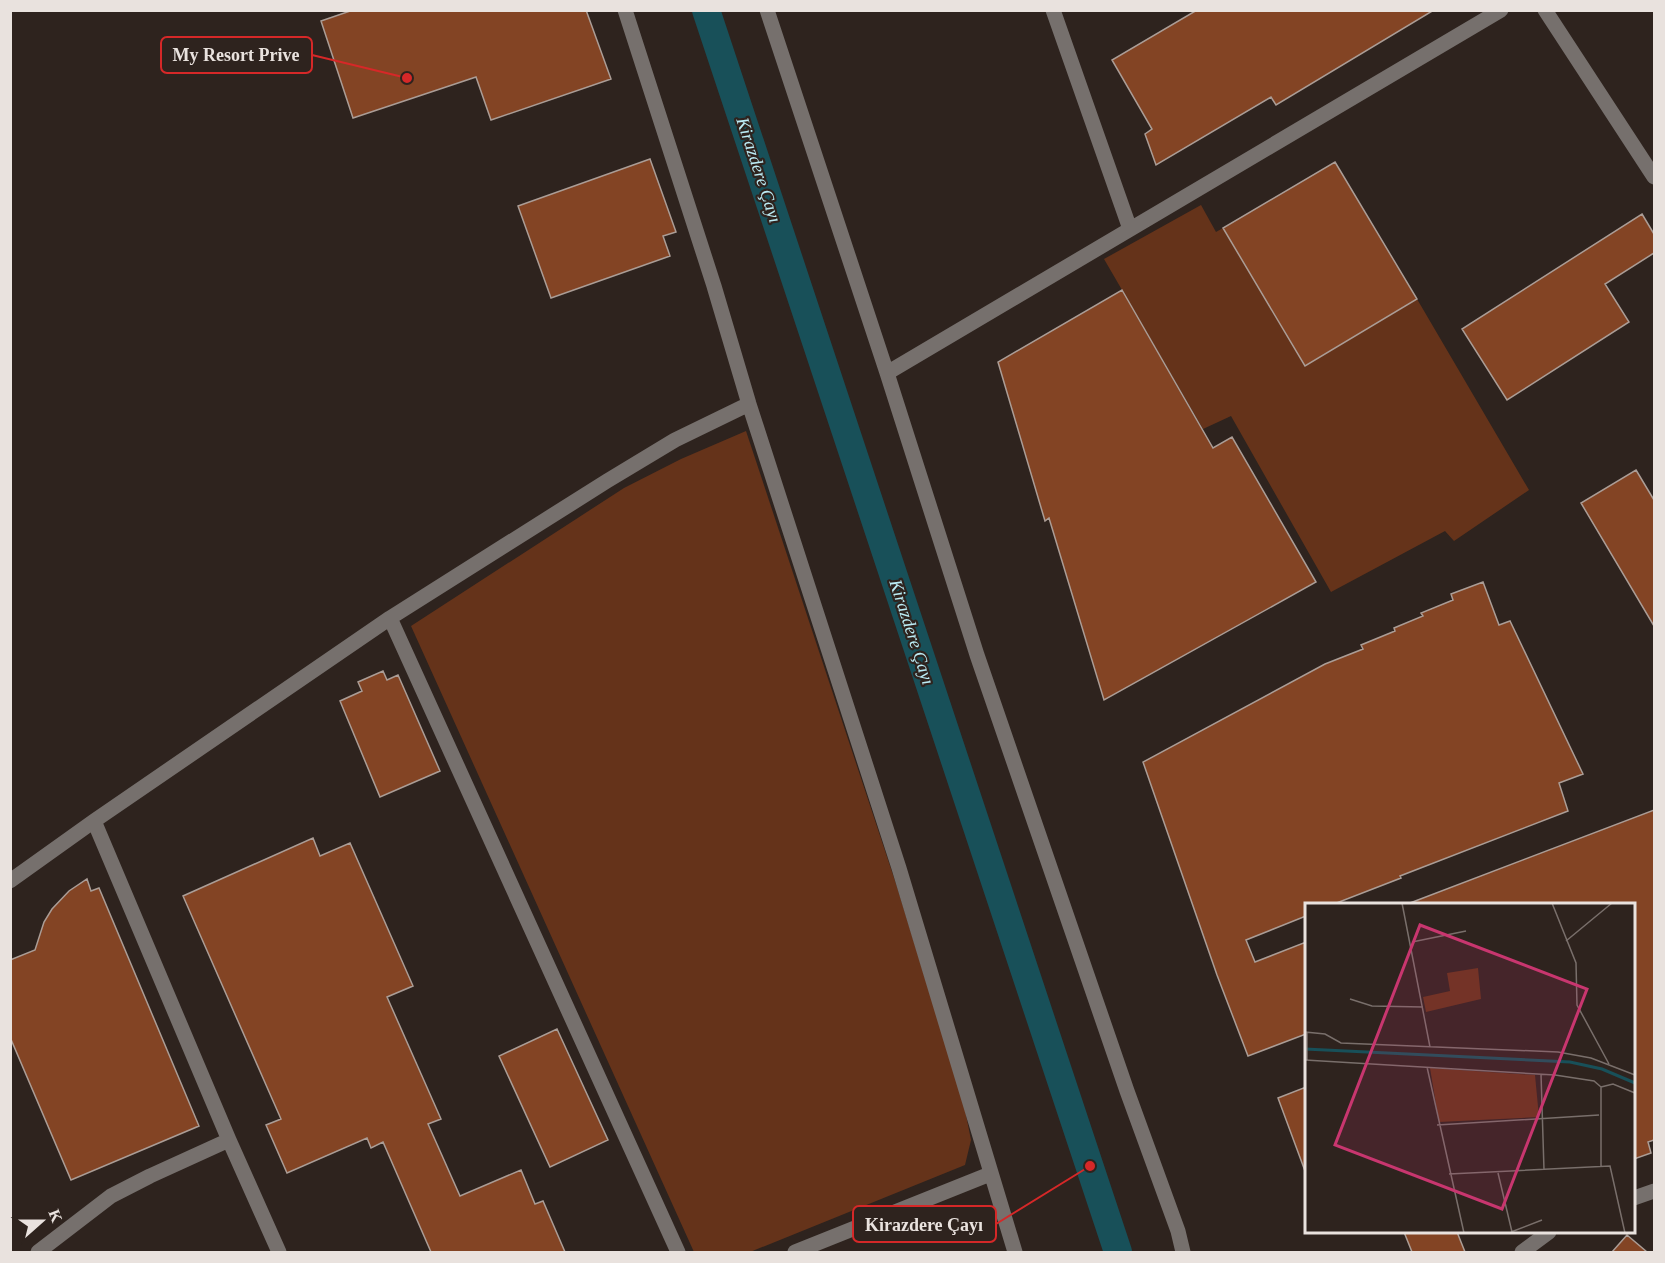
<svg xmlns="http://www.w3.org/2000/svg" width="1665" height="1263" font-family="'Times New Roman',serif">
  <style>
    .green { fill: #65331a }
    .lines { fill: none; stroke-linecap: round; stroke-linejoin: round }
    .river { stroke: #185059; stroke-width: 28 }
    .building { fill: #834424; stroke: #ab9d96; stroke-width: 1.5 }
    .minor { stroke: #76706d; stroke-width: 15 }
    .labels { text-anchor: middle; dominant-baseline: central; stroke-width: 4.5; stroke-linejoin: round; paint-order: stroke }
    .water-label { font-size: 18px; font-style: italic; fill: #bcedf6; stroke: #2e231e }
    .inset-river { fill: none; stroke: #185059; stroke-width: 3 }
    .inset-road { fill: none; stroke: #796f6b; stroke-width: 1.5 }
    .view { fill: #c8366f; fill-opacity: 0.15; stroke: #c8366f; stroke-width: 3 }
    .inset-edge { fill: none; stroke: #e9e2de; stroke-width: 3 }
    .leader { fill: none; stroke: #d62828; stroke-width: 2 }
    .callout-dot { fill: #d62828; stroke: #2e231e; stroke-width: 2 }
    .callout { fill: #2e231e; stroke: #d62828; stroke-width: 2 }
    .callout-label { font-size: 18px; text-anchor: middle; font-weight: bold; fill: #e9e2de }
  </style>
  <rect width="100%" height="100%" fill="#2e231e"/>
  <path class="green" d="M1201 205 1216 232 1223 228 1305 366 1417 299 1529 490 1454 541 1445 531 1331 592 1231 416 1203 429 1104 259Z
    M746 431 898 890 964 1105 971 1140 965 1165 750 1252H694L411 626 624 488 681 459Z"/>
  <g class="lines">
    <path class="river" d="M706 10 1118 1252"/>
  </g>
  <path class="building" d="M353 10H586L611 79 491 120 476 77 353 118 321 21Z
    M1197 10H1434L1276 105 1271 97 1156 165 1145 134 1152 129 1112 60Z
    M650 159 676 232 663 236 670 256 551 298 518 206Z
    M1335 162 1417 299 1305 366 1223 228Z
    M1642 214 1654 234V253L1605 284 1629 322 1507 400 1462 329Z
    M1122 290 1213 448 1232 437 1316 582 1104 700 1049 518 1045 521 998 362Z
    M1636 470 1654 500V626L1581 503Z
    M1483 582 1499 625 1510 621 1583 774 1559 783 1568 811 1400 876 1401 878 1334 904H1306V916L1246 940 1255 962 1306 942V1034L1248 1056 1217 975 1143 762 1325 664 1363 649 1361 645 1395 631 1394 628 1423 616 1421 613 1453 600 1451 594Z
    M383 671 387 680 398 675 440 771 380 797 340 701 362 691 358 682Z
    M1654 810V1140L1648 1142 1651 1153 1634 1159V904L1410 903Z
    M313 838 320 856 350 843 413 986 387 997 441 1119 428 1124 460 1196 521 1170 535 1204 543 1201 565 1252H431L383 1142 371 1148 367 1138 287 1173 266 1125 281 1119 183 896Z
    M87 879 91 891 99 888 199 1126 71 1180 10 1037V960L35 950 44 922 52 909 69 891Z
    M557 1029 608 1140 550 1167 499 1056Z
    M1306 1087V1171H1305L1278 1098Z
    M1404 1232H1457L1465 1252H1412Z
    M1627 1235 1647 1252H1612Z"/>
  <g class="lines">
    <path class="minor" d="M625 10 714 286 749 404 899 868 1015 1252
      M767 10 887 373 977 655 1127 1091 1178 1231 1183 1252
      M1053 10 1130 229
      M1545 10 1654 177
      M887 373 1501 10
      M390 618 678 1252
      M94 821 229 1140 279 1252
      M10 881 94 821 390 618 607 481 675 440 749 404
      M1634 1198 1654 1191
      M38 1252 111 1196 150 1176 229 1140
      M795 1252 990 1174
      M1522 1252 1549 1232"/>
  </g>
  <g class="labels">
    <g class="water-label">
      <text transform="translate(759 170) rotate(72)">Kirazdere Çayı</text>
      <text transform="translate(912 632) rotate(72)">Kirazdere Çayı</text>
    </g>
  </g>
  <g transform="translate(1305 903)">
    <rect width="330" height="330" fill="#2e231e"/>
    <path d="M173 65 176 96 121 109 118 94 145 88 142 70ZM125 165 230 172 234 214 134 219Z" fill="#65331a"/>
    <path class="inset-river" d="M0 146 265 159 297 166 330 180"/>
    <path class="inset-road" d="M97 0 125 144M247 0 271 60 272 102 304 161M261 38 307 0M107 39 161 28M45 96 67 103 118 104M0 129 20 131 36 140 253 149 286 155 330 172M0 157 250 172 289 178 296 184V264M2 157V129M122 164 159 330M236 171 239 267M296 184 308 181 330 190M132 222 294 212M193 270 207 329M144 271 305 263 320 330M206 329 237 317"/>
    <path class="view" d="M115 22 282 86 197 306 30 242Z"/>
    <rect width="330" height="330" class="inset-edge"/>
  </g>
  <path class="leader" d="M407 78L312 55M1090 1166L996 1224"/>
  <g class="callout-dot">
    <circle cx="407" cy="78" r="6"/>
    <circle cx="1090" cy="1166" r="6"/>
  </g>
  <g class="callout">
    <rect x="161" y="37" width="151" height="36" rx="6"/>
    <rect x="853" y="1206" width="143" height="36" rx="6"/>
  </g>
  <g class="callout-label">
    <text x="236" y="61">My Resort Prive</text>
    <text x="924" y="1231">Kirazdere Çayı</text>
  </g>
  <rect width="1665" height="1263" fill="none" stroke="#e9e2de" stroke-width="24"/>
  <g transform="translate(42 1221) rotate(69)" stroke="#2e231e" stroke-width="4.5" paint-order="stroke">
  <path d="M0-4.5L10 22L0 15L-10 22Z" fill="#e9e2de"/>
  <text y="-9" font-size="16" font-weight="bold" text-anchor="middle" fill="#e9e2de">K</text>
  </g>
</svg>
